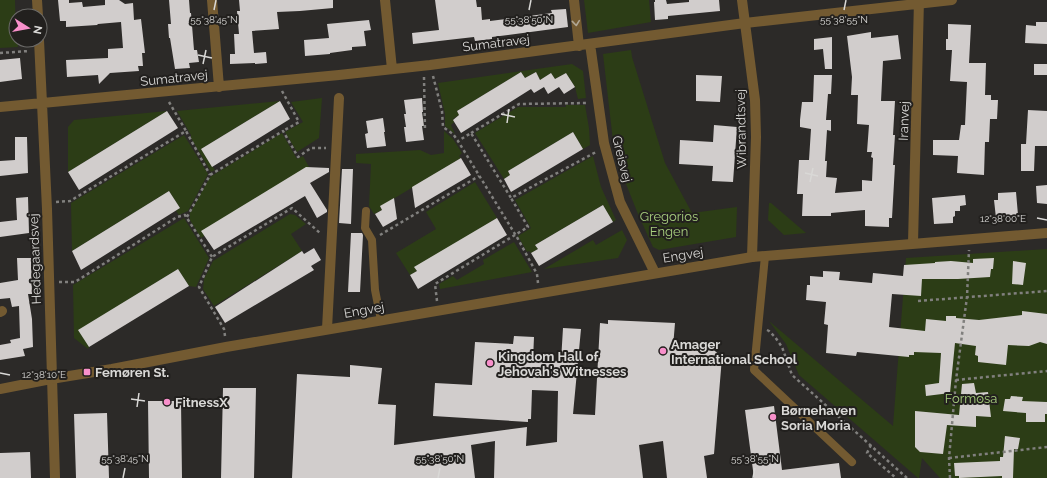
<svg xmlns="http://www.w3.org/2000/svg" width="1047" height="478" font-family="Raleway,sans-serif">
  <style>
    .green { fill: #2c3d16 }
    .building { fill: #d1cdcc }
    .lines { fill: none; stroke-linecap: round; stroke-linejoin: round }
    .path { stroke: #81807e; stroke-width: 2.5; stroke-dasharray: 3 3; stroke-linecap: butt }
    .service { stroke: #735a31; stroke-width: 8 }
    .minor { stroke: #735a31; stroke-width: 10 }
    .tertiary { stroke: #735a31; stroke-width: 10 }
    .oneway { stroke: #b0a694 }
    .ticks { fill: none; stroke: #d9d8d6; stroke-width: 1.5 }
    .poi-dot { fill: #f890cb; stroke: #22201e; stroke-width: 1.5 }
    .labels { text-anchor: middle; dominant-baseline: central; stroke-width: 4; stroke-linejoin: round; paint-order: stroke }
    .street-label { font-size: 13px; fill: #d9d8d6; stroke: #22201e }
    .park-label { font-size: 13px; fill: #a8cf7e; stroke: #22201e }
    .poi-label { font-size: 13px; font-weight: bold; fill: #d9d8d6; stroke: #22201e; text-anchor: start }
    .ticks-label { font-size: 10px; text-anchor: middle; fill: #d9d8d6; stroke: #22201e; stroke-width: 4; stroke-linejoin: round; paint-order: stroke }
  </style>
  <rect width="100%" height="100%" fill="#2c2a28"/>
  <path class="green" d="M0 0H15L16 40H17L18 47 0 48Z
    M584 0H649L651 22 588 33Z
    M631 50 632 57 665 163 692 213 737 207 736 237 659 250 653 247 638 214 624 179 613 141 603 54Z
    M572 64 583 71 586 98 578 99 575 87 566 73 555 79 551 73 540 80 536 72 525 78 521 72 457 111 459 115 453 119 454 122 451 125 455 134 445 126V114L438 83Z
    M322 98 319 138 297 152 285 132 303 122 291 102Z
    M280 101 201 149 215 170 211 172 191 138V135L177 111Z
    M566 105H585L589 128 590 145 583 149 573 132 508 171 510 175 504 179 475 133 518 107H566Z
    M167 111 68 172V127L74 120Z
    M444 131 453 139 462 153 459 156 461 158 380 207 382 210 374 214 369 206 371 164 356 163V154L420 150 431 155 444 153Z
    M282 133 297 159 303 156 309 167 201 238 190 220V213L210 177Z
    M184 135 208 174 188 211 179 215 176 211 180 208 169 191 72 251 71 203Z
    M593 156 601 187 616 220 613 222 603 205 535 245 538 249 531 253 529 251 527 252 518 236 531 228 515 200Z
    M475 182 497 218 415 268 417 271 410 275 396 253 436 229 426 212Z
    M769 203H771L806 233 784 235 768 220Z
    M290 214 295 215 306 224 291 234 302 251 214 306 203 289 204 279 213 261Z
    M184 218 209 258 196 287 189 286 178 269 79 330 89 347 88 349 74 338 73 285Z
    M622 230 627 240 618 258 544 269 593 240 596 245Z
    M514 242 532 272 440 289 439 284 453 276 457 280 484 264 483 260Z
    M1047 249V478H940L922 458 919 478H918L799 375 786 344 769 321 893 426 906 258Z"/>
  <path class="building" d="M58 0H69V3L82 2 83 7 105 5V0H119L125 4 133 3 134 20 141 19 145 53H142L143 66H138L139 71 110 73 99 84 98 75 67 77 66 60 108 58V49L123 48 121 22 98 24 97 25 66 27V21H60Z
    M169 0H189L190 13H191L194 50H197L199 62 189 63 190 68 175 69 170 38H169L168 24H171Z
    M239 0H333V8L300 11 277 12 279 29 252 31 254 53 266 52 267 63 255 64V63L230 64V54H235L234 34H239L237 11H240Z
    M435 0H476L477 7H481L482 20 490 19V21L552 13 551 10 566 9 568 27 492 37V39L475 41 474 37 413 44 412 33 439 30Z
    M655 0H666L667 4 689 2V0H719L720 11 668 16V19L655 20 654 2H655Z
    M369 20 371 30 364 31 366 46 352 47V50L330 53V54L305 56 304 40 329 38 327 24Z
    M1036 22H1047V44L1025 43 1026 25 1036 26Z
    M948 24 971 25 969 63H986L985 95H991V100H998L997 119H990L989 142H985L984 175 957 173 958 156 933 155V140H959L961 125H965L967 82 950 81 952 50H946V39H948Z
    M871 32V38L898 35 901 59 883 61 881 101H895L893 135H895L893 165H895L892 218H889V227L865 226V210L831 213V216H802L803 194H797L799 160H809L811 129 800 127V120L802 102H813L814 75H832L831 94H828L826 120H831V131L827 130 825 161H827L826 177 837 178 835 193 862 191V180L872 181 873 158 871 157 872 152H867L869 125 857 124 858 95H851L852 77 847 36Z
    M832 37V69H825L823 49 814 50V39Z
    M20 58 22 79 0 82V60Z
    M1034 64H1047V75H1034Z
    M521 72 525 78 536 72 540 80 551 73 555 79 566 73 575 87 564 94 559 87 548 94 544 87 534 93 531 89 461 133 453 120 459 115 457 111Z
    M696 75 722 76 720 102 696 101Z
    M422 98 423 112H422L424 126H422L424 140 406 142 404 127H406L404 114H406L404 100Z
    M280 101 290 119 212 167 201 149Z
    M1028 110 1047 111V146H1035L1034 171H1021V144H1026Z
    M167 111 178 128 79 190 68 172Z
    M383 118 385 132H384L386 146 367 148 365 134 368 133 366 121Z
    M714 125 737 127 733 182 712 181 713 166 679 164 680 140 713 142Z
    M573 132 583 149 511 192 504 179 510 175 508 171Z
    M15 137H27L28 173 0 176V161L15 160Z
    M461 158 471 175 415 208 412 187Z
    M306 167 329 168V172L310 183 327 210V212L317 218 305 196 214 250 201 231Z
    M342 169H353L351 224 339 223Z
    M1047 185V204L1037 203 1036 186Z
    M169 191 180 208 81 270 72 251Z
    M1016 192 1018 215 996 218 994 200H998V193Z
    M965 195 966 205 960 206V211H955V216L953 217V223L934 224 932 198Z
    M28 197 29 233 0 237V222L17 220 16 198Z
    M394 198 397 219 383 227 375 214 382 210 380 206Z
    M603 205 613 222 539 266 531 253 538 249 535 245Z
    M497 218 507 235 418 289 410 275 417 271 414 267Z
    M351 233H362L363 235 360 292H348Z
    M314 248 321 260 311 266 314 270 225 323 215 307 302 251 304 254Z
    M17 258H31L32 294H28L32 319 33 347 23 349 25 356 0 360V345L11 343 10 340 20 338 19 306 12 307 10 298 0 299V283L18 280Z
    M994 258 993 269H991L990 277 958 279H922L921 296 892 294 889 327 925 331 926 319 946 321V316H956V318L979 320 1022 315V311L1047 314V344L1040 342 1029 346 1008 345 1006 365 978 362V356L975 355 976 346 955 343 950 393 926 396 925 385 939 383 941 353 914 352V355H909V357L857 352 856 356 826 353 828 325 824 324 826 302 806 300 807 285H810V276L823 277V271L840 272 839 280 872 283 873 273 903 276 904 265 935 263V262L951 261 973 263V259Z
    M1013 261 1026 263 1023 285 1012 284Z
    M178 269 189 286 89 347 78 330Z
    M608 320 675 323 673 347 709 346 722 357 714 454 704 456 707 478H667L663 441 639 445 643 478H494L495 441 471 445 475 478H292L297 374 350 377V365L382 368 378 404 396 405 394 445 527 427 526 446 557 442 558 391 532 390 531 419H528V422L433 416 435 383 472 385 475 342 513 344 514 336 534 337 533 360 561 361 563 328 581 329 573 414 595 415 600 323 608 324Z
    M974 383 976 393 988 392 991 417 976 416V427L947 425 943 454 920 452 915 447V411L959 415 962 384Z
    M223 388H256L254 478H221Z
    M1011 396 1023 397 1022 401 1047 402V414H1045V422H1026V413L1003 411 1005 399H1010Z
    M148 401H181L182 478H149Z
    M774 406 782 470 839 463 841 478H754L745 410Z
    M107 413 109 478H76L74 414Z
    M1005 436 1020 438 1018 449H1014L1013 478H1002V476L959 478V476H955L954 463 1000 461V457H1003Z
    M30 452 31 478H0V453Z"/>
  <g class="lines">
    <path class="path" d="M0 53 29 51
      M433 76 442 111 443 127 453 134 458 141
      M424 77 425 130
      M282 91 299 122 283 131
      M169 102 186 131
      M471 133 519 104 587 103
      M56 202 70 201 186 131 210 175
      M187 217 210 175 283 131 298 157 311 148H326
      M380 235 479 176
      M59 282H75L177 217 185 215 212 257
      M538 283 537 274 518 239 458 141 471 133 511 198 596 152
      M437 301 435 284 528 227 511 198
      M918 301 1047 291
      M767 330 769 331 775 337 782 347 792 375 907 478
      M225 336 224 329 199 287 212 257 292 208 321 234
      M956 380 1047 371
      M871 445 867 453 896 478
      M949 458 1047 447
      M950 478 949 458 956 380 967 297 969 250"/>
    <path class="service" d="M366 211 365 228 372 240 375 290 381 320
      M765 256 754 370 852 462"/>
    <path class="minor" d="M37 0 38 16
      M212 0 219 87
      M385 0 392 69
      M574 0 579 46
      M742 0 755 100 756 137 752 257
      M39 40 47 209 55 478
      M590 44 604 143 620 202 655 273
      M0 107 339 75 430 65 745 23 952 0
      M913 243 919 0
      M0 312 2 311
      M327 329 339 98
      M0 389 51 379"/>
    <path class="tertiary" d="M51 379 112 369 226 347 752 257 1047 233"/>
  </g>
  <defs><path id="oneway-chevron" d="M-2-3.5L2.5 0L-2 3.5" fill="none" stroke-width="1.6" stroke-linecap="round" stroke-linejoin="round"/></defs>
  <use class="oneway" href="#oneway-chevron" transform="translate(576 23) rotate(84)"/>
  <path class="ticks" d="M214 10 216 0M529 10 531 0M844 10 846 0M198 55 212 58M203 64 206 50M501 114 515 117M507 123 509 109M805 173 818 176M810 182 813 168M1037 218 1047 220M0 373 10 375M131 399 145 401M137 407 139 393M123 478 125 468M438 478 440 468M753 478 755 468"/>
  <g class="poi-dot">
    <circle cx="663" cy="351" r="4"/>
    <circle cx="490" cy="363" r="4"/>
    <rect x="83" y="368" width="8" height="8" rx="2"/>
    <circle cx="167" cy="402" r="4"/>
    <circle cx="773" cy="417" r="4"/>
  </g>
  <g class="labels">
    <g class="street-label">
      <text transform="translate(496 43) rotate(-7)">Sumatravej</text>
      <text transform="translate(174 78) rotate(-6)">Sumatravej</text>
      <text transform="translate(904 121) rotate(-88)">Iranvej</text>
      <text transform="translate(741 129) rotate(-91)">Wibrandtsvej</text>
      <text transform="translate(622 159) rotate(76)">Greisvej</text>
      <text transform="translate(683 255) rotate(-9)">Engvej</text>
      <text transform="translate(35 259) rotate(-92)">Hedegaardsvej</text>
      <text transform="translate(364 310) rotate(-10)">Engvej</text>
    </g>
    <g class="park-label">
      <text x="669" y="216">Gregorios<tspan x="669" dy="15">Engen</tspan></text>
      <text x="971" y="398">Formosa</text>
    </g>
    <g class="poi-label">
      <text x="671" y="344">Amager<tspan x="671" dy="15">International School</tspan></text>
      <text x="498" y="356">Kingdom Hall of<tspan x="498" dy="15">Jehovah's Witnesses</tspan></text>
      <text x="95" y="372">Femøren St.</text>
      <text x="175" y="402">FitnessX</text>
      <text x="781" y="410">Børnehaven<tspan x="781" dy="15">Soria Moria</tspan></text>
    </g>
  </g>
  <g class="ticks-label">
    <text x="214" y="23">55°38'45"N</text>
    <text x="529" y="23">55°38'50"N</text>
    <text x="844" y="23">55°38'55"N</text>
    <text x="1003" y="222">12°38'00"E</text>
    <text x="44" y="378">12°38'10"E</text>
    <text x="125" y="462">55°38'45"N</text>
    <text x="440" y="462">55°38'50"N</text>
    <text x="755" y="462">55°38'55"N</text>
  </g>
  <g transform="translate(28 28) rotate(101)"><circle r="19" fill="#22201e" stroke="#6b6a68"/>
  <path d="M0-3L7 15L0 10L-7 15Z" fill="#f890cb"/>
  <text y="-6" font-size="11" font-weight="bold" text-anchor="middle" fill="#d9d8d6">N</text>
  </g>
</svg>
